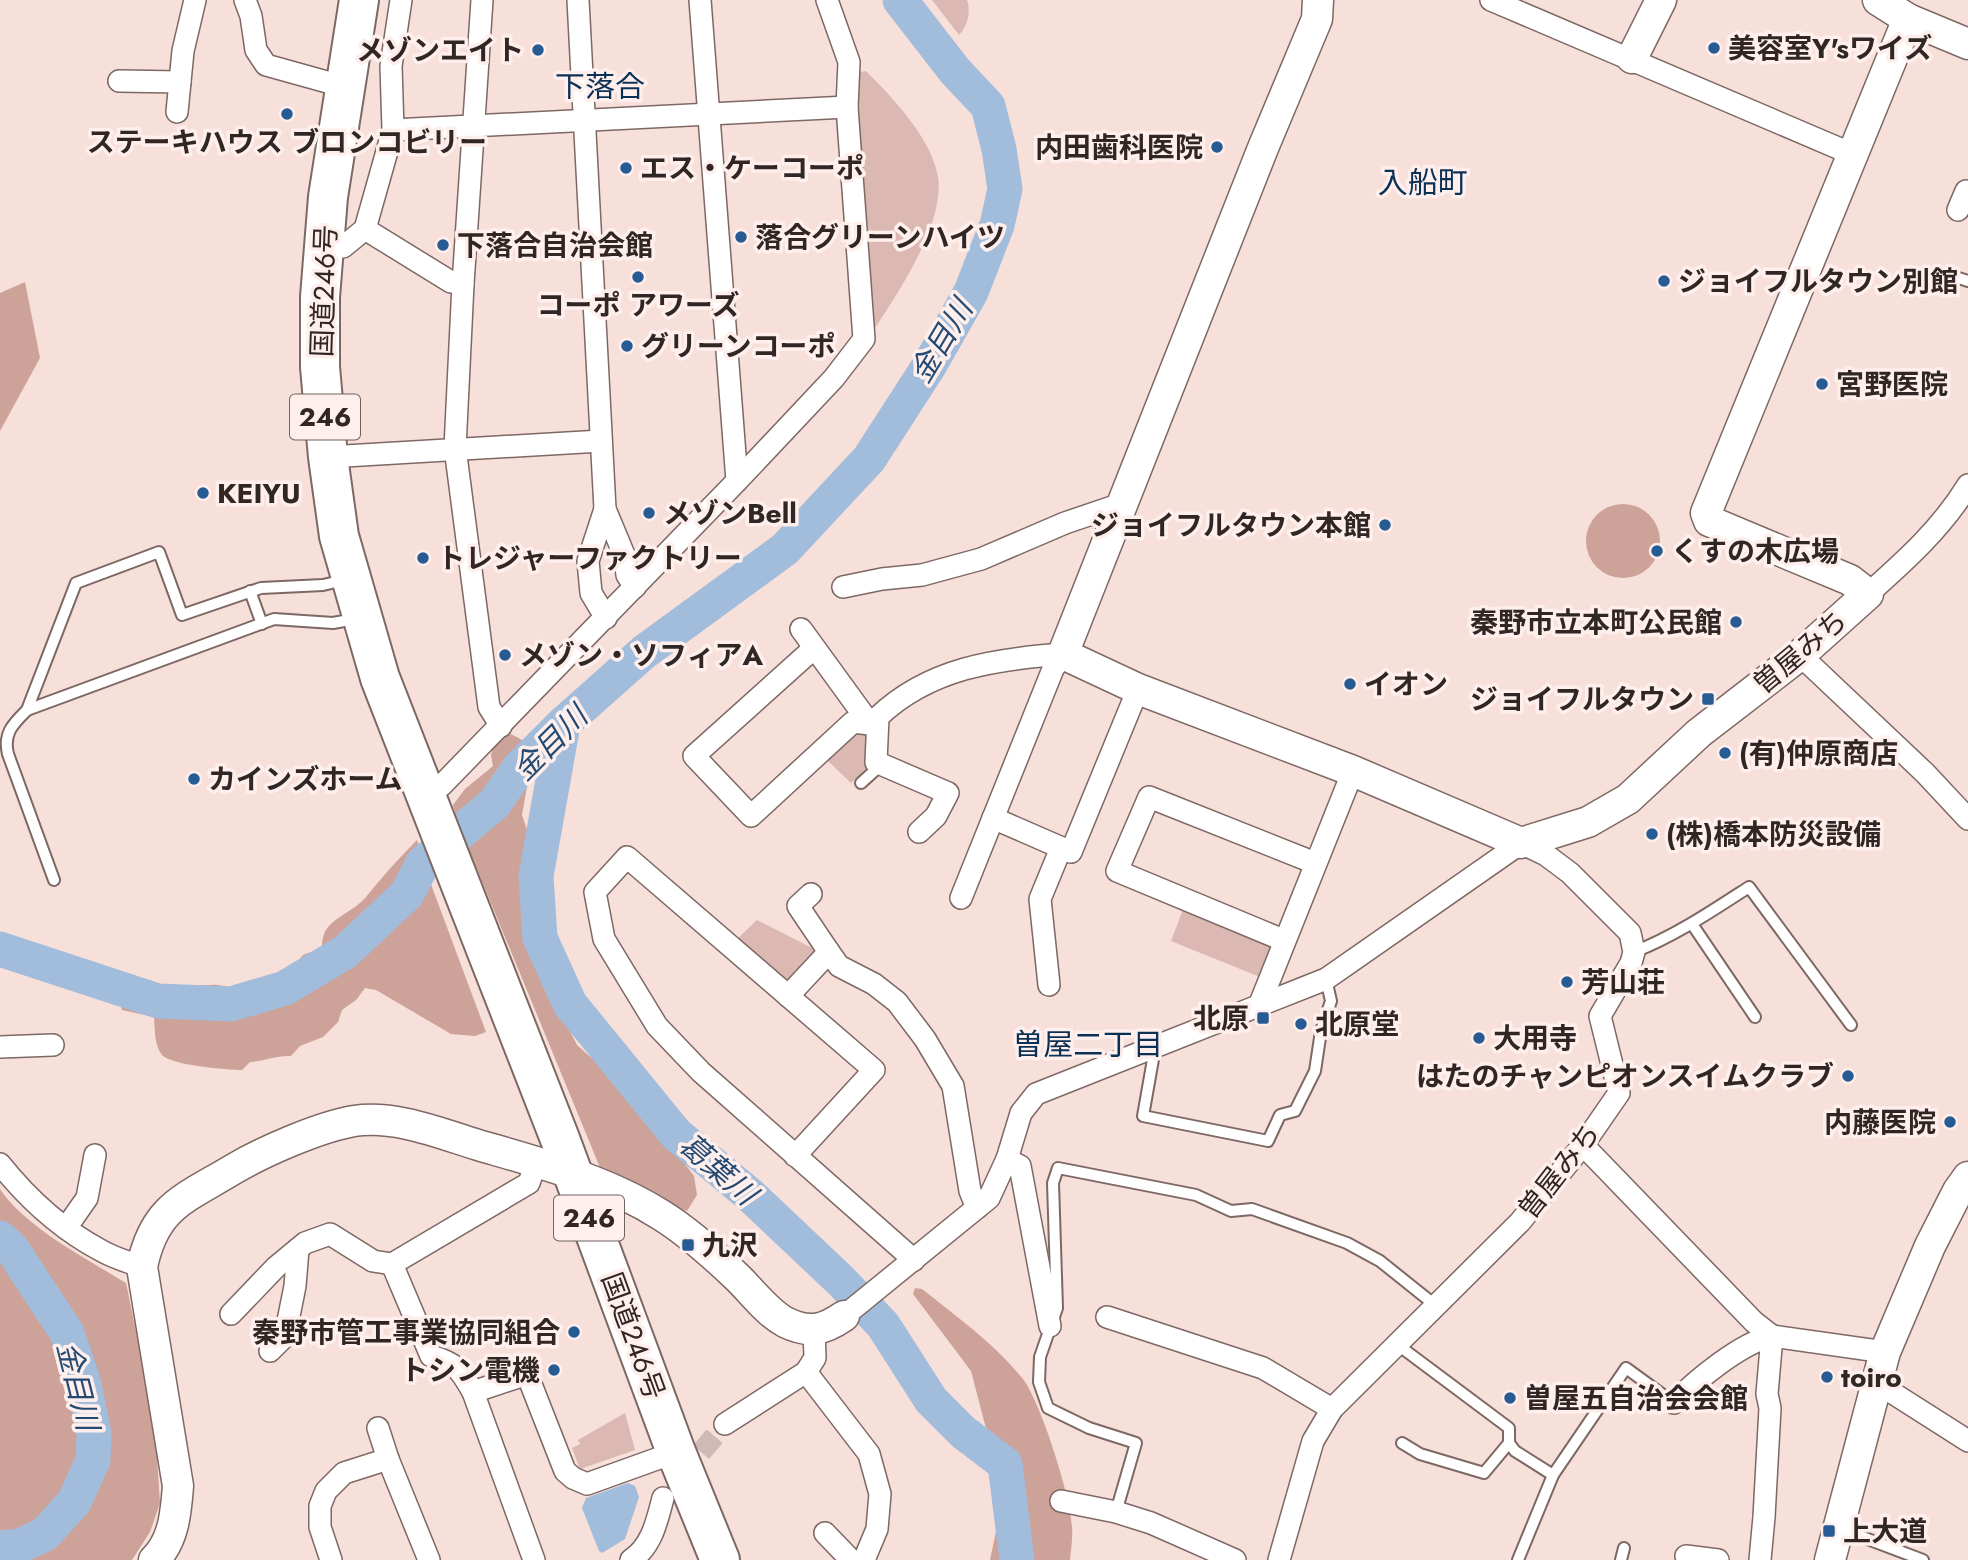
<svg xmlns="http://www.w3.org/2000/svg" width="1968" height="1560" font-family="Jost,'Noto Sans JP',sans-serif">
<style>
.green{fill:#dbb8b2}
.forest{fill:#cda299}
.water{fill:#a2bcdb}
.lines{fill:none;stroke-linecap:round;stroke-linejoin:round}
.river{stroke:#a2bcdb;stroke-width:35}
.street-tunnel{stroke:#cfbab6;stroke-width:21;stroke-dasharray:21 10;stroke-linecap:butt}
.lane-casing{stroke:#7d6864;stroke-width:14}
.street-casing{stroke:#7d6864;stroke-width:24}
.secondary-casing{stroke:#7d6864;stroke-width:33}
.highway-casing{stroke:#7d6864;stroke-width:42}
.lane{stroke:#fff;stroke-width:10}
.street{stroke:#fff;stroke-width:21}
.secondary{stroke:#fff;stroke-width:30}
.highway{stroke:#fff;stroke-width:38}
.poi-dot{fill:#265b93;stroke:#feefec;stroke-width:2.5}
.labels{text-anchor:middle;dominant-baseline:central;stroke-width:7;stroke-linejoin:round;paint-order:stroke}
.shield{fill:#feefec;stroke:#6e6361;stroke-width:2}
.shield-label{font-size:26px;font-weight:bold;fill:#302725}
.poi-label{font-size:28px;font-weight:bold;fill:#302725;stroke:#feefec;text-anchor:start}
.street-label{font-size:28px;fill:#302725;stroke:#feefec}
.neighbourhood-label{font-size:30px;fill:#0a3056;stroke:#feefec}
.water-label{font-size:30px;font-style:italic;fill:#244a74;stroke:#feefec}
</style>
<rect width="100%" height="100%" fill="#f7dfda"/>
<!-- green -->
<g class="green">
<path d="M932 0H967C971 11 968 26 959 35Z"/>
<path d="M866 71C893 98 932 139 938 177 945 225 896 296 871 334L854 73Z"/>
<path d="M855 730H864L872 740 864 762 869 766 851 783 825 758Z"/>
<path d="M1184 907 1268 940 1272 949 1260 977 1171 941Z"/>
<path d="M757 920 818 951 792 982 782 983 735 941Z"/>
<path d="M625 1413 635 1450 580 1469 572 1448 580 1444 578 1440Z"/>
</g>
<!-- forest -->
<g class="forest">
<path d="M25 282 40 358 0 431V293Z"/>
<circle cx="1623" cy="541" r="37"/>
<path d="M509 733 526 742 532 758 522 815 527 830 522 901 533 949 552 995 577 1045 628 1091 657 1126 694 1176 697 1195 687 1211 666 1205 601 1170 458 823 453 805 465 789 493 766 491 755 496 737Z"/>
<path d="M417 840 429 879 486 1032 475 1036 451 1034 376 990 365 988 356 1000 342 1010 338 1022 323 1037 300 1046 291 1056C276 1055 265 1061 250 1062L242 1070C228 1070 170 1065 162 1055 154 1044 155 1030 154 1017L122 1010 115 990 195 987C212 983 223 984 238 991L292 968 303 955 322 948C322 940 323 934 328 927 337 916 355 910 366 897 382 877 399 858 417 840Z"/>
<path d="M0 1189C25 1227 87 1259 126 1283L147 1384 157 1458 160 1503 150 1532 132 1560H0Z"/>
<path d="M915 1288 922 1289C957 1317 995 1344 1023 1379 1041 1403 1071 1497 1072 1528 1073 1538 1071 1549 1070 1560H990L999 1517 988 1436 971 1371 913 1294Z"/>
</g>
<!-- water -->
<path class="water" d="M628 1483 635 1486 639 1497 625 1539 602 1553 599 1551 582 1508 586 1498Z"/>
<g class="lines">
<!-- river -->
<g class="river">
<path d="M563 724 536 876 540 938 570 1004 676 1134 750 1195 840 1280 883 1325 931 1400 963 1432 1005 1464 1017 1560"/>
<path d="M0 949 158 1001 231 1004 285 988 345 952 407 894 423 863 494 804 519 768 563 724 644 652 785 549 869 459 929 366 971 292 997 225 1005 189 999 149 988 106 955 71 900 0"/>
<path d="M0 1238 12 1249 67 1333 84 1384 94 1434 93 1460 74 1502 45 1534 20 1546 0 1548"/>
</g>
<!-- street-tunnel -->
<path class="street-tunnel" d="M681 1476 725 1424"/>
<!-- lane casing -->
<g class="lane-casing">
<g id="lane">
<path d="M1952 276 1968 281"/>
<path d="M250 591 262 624"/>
<path d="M27 710 274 619 333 623 355 619"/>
<path d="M861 783 882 764"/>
<path d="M54 880 8 754C3 733 13 724 27 710L76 583 159 552 182 615 261 588 323 585 344 580"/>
<path d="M1692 924 1755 1017"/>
<path d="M1634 952C1675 936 1712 911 1749 887L1851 1025"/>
<path d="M1155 1048 1143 1116 1268 1141 1280 1115 1295 1111 1315 1071 1321 1031 1331 1001 1326 979"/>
<path d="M1398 1345 1509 1428V1443L1484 1473 1420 1454 1402 1443"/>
<path d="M1509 1443 1515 1451 1553 1475"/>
<path d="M1116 1512 1136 1443 1089 1428 1048 1408 1039 1382 1040 1357 1057 1308 1053 1183 1058 1168 1196 1195 1231 1211 1252 1209 1347 1243 1380 1261 1435 1305"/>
<path d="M1841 1529 1923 1560"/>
<path d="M1518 1560 1553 1475 1626 1368 1674 1403"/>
<path d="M1621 1560 1624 1548"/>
</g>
</g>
<!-- street casing -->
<g class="street-casing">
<g id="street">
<path d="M245 0 251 16 256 50 266 65 345 87"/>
<path d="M482 0 463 284 455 448 489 707 501 726"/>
<path d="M578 0 605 509 625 557 627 575 635 587"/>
<path d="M700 0 737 481"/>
<path d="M1491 0 1852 154"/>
<path d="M119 81 180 82"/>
<path d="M177 112 183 51 195 0"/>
<path d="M393 130 847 107"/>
<path d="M1958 210 1966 191"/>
<path d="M365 229 451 282 463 284"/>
<path d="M343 247 365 229 393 130 391 66 401 0"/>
<path d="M328 457 601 441"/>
<path d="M605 509 588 561 591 593 606 618"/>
<path d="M843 587 882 579 922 575 981 559 1065 523 1121 504"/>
<path d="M1868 594C1905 561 1942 528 1968 485"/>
<path d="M801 629 870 724"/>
<path d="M813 649 694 756 751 816 853 722 870 724 878 717"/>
<path d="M1800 655 1925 773 1968 819"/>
<path d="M441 786 737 481 834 378 864 339 847 107 849 62 827 0"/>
<path d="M993 818 1071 852 1138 689"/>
<path d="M919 832 936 816 948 793 876 762 878 717C929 668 996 659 1063 654"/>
<path d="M811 894 798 906 829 952"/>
<path d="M961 898 1053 669 1063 654"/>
<path d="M1283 940 1117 871 1149 797 1315 863"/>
<path d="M1049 985 1040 899 1061 848"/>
<path d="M788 996 829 952 839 966 874 984 897 1002 925 1039 953 1086 970 1191 977 1208"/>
<path d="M1259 1006 1353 771"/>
<path d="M0 1047 53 1045"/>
<path d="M1583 1145 1754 1322 1772 1336"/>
<path d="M795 1156 874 1070 627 857 595 892 604 939 657 1026 701 1072 914 1260"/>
<path d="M1007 1159 1020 1166 1050 1326"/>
<path d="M0 1164C28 1199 62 1230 102 1251 114 1258 129 1262 142 1267"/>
<path d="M66 1228 87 1198 95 1155"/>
<path d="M392 1264 431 1356C456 1363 460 1369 473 1392L534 1560"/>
<path d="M231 1314 276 1267 305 1243 330 1234 373 1261 392 1264 529 1183 536 1162"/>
<path d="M844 1316 989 1198 1007 1159 1021 1113 1036 1094 1326 979 1521 843 1546 855 1570 873 1630 933 1634 952 1631 963 1600 1016 1619 1093 1583 1145 1520 1222 1332 1409 1313 1441 1279 1560"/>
<path d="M1107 1317 1263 1368 1332 1409"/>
<path d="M270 1351 285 1336 295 1286 298 1249"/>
<path d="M806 1372 869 1454 880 1494 877 1529 864 1560"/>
<path d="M1877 1383 1968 1441"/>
<path d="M473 1392 527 1374 565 1471 573 1478 587 1484 676 1452"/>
<path d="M1674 1403C1696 1380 1741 1343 1772 1336L1885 1352"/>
<path d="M725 1424 806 1372 815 1358 814 1329"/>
<path d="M378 1428 388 1459 429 1560"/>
<path d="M1061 1501 1116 1512 1151 1523 1235 1560"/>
<path d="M825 1533 851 1560"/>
<path d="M1686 1556 1718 1560"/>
<path d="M331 1560 320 1527V1506L326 1491 344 1473 388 1459"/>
<path d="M631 1560C652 1546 657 1521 663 1498"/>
<path d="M1760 1560 1764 1517 1770 1408 1767 1394 1772 1336"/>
</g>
</g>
<!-- secondary casing -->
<g class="secondary-casing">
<g id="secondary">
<path d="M1318 0 1317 19 1263 148 1063 654 1138 689 1353 771 1521 843 1588 822 1628 799 1699 733 1800 655 1868 594 1850 580 1709 521 1706 513 1908 19"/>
<path d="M1878 0 1908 19 1968 44"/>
<path d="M1632 58 1661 0"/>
<path d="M154 1560C174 1541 176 1512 178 1486L142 1267C154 1207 184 1199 232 1170 262 1152 319 1127 354 1121 396 1115 439 1133 478 1145 540 1163 606 1180 661 1215 689 1232 716 1257 739 1279 753 1293 768 1313 785 1322 809 1334 824 1330 844 1316"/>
<path d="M1830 1560 1885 1352 1930 1246 1958 1191 1968 1177"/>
</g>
</g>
<!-- highway casing -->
<g class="highway-casing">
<path id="highway" d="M359 0 328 197 320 297V367L328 457 339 536 380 678 560 1139 676 1452 720 1560"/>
</g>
<!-- lane -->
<use href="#lane" class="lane"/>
<!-- street -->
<use href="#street" class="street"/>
<!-- secondary -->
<use href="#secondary" class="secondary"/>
<!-- highway -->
<use href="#highway" class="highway"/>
</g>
<!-- markers -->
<g class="poi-dot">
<circle cx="1714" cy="48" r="7"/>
<circle cx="538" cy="50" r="7"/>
<circle cx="287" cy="114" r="7"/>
<circle cx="1217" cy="147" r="7"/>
<circle cx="626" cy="168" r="7"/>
<circle cx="741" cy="237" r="7"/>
<circle cx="443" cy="245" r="7"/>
<circle cx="638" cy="277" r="7"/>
<circle cx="1664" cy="281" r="7"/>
<circle cx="627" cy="346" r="7"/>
<circle cx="1822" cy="384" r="7"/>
<circle cx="203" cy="493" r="7"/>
<circle cx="649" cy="513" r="7"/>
<circle cx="1385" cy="525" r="7"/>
<circle cx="1657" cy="551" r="7"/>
<circle cx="423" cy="558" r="7"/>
<circle cx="1736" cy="622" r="7"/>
<circle cx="505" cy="655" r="7"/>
<circle cx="1350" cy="684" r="7"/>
<rect x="1701" y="692" width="14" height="14" rx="3.5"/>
<circle cx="1725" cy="753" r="7"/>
<circle cx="194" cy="779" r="7"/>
<circle cx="1652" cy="834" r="7"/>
<circle cx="1567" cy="982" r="7"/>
<rect x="1256" y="1011" width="14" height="14" rx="3.5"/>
<circle cx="1301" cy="1024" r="7"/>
<circle cx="1479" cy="1038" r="7"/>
<circle cx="1848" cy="1076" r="7"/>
<circle cx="1950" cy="1122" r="7"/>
<rect x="681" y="1238" width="14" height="14" rx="3.5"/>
<circle cx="574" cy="1332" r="7"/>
<circle cx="554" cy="1370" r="7"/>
<circle cx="1827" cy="1377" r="7"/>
<circle cx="1510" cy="1398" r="7"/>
<rect x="1822" y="1524" width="14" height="14" rx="3.5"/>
</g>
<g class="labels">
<!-- shield labels -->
<g class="shield">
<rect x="290" y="394.5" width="70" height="45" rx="5"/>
<rect x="554" y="1195.5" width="70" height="45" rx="5"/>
</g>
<g class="shield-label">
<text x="325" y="417">246</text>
<text x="589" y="1218">246</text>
</g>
<!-- poi labels -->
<g class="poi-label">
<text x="1728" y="48">美容室Y'sワイズ</text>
<text x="524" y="50" text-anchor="end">メゾンエイト</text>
<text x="287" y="142" text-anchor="middle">ステーキハウス ブロンコビリー</text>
<text x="1203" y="147" text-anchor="end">内田歯科医院</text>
<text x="640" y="168">エス・ケーコーポ</text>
<text x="755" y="237">落合グリーンハイツ</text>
<text x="457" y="245">下落合自治会館</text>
<text x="1678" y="281">ジョイフルタウン別館</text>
<text x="638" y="305" text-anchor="middle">コーポ アワーズ</text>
<text x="641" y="346">グリーンコーポ</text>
<text x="1836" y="384">宮野医院</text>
<text x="217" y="493">KEIYU</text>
<text x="663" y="513">メゾンBell</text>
<text x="1371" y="525" text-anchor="end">ジョイフルタウン本館</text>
<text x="1671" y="551">くすの木広場</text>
<text x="437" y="558">トレジャーファクトリー</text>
<text x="1722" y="622" text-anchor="end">秦野市立本町公民館</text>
<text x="519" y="655">メゾン・ソフィアA</text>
<text x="1364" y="684">イオン</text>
<text x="1694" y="699" text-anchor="end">ジョイフルタウン</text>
<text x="1739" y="753">(有)仲原商店</text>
<text x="208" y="779">カインズホーム</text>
<text x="1666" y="834">(株)橋本防災設備</text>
<text x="1581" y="982">芳山荘</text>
<text x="1249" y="1018" text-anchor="end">北原</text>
<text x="1315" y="1024">北原堂</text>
<text x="1493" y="1038">大用寺</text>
<text x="1834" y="1076" text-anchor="end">はたのチャンピオンスイムクラブ</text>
<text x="1936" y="1122" text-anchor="end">内藤医院</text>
<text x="702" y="1245">九沢</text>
<text x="560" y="1332" text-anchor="end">秦野市管工事業協同組合</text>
<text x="540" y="1370" text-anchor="end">トシン電機</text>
<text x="1841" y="1377">toiro</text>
<text x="1524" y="1398">曽屋五自治会会館</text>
<text x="1843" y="1531">上大道</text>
</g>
<!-- street labels -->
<g class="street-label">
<text transform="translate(324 291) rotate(-88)">国道246号</text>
<text transform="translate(1800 652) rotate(-40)">曽屋みち</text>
<text transform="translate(1559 1171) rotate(-52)">曽屋みち</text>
<text transform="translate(633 1336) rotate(70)">国道246号</text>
</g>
<!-- neighbourhood labels -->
<g class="neighbourhood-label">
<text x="600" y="86">下落合</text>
<text x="1423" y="182">入船町</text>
<text x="1088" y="1044">曽屋二丁目</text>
</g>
<!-- water labels -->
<g class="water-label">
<text transform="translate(941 341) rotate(-59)">金目川</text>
<text transform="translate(550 743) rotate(-45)">金目川</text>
<text transform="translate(718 1169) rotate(41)">葛葉川</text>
<text transform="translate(78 1386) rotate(76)">金目川</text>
</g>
</g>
</svg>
